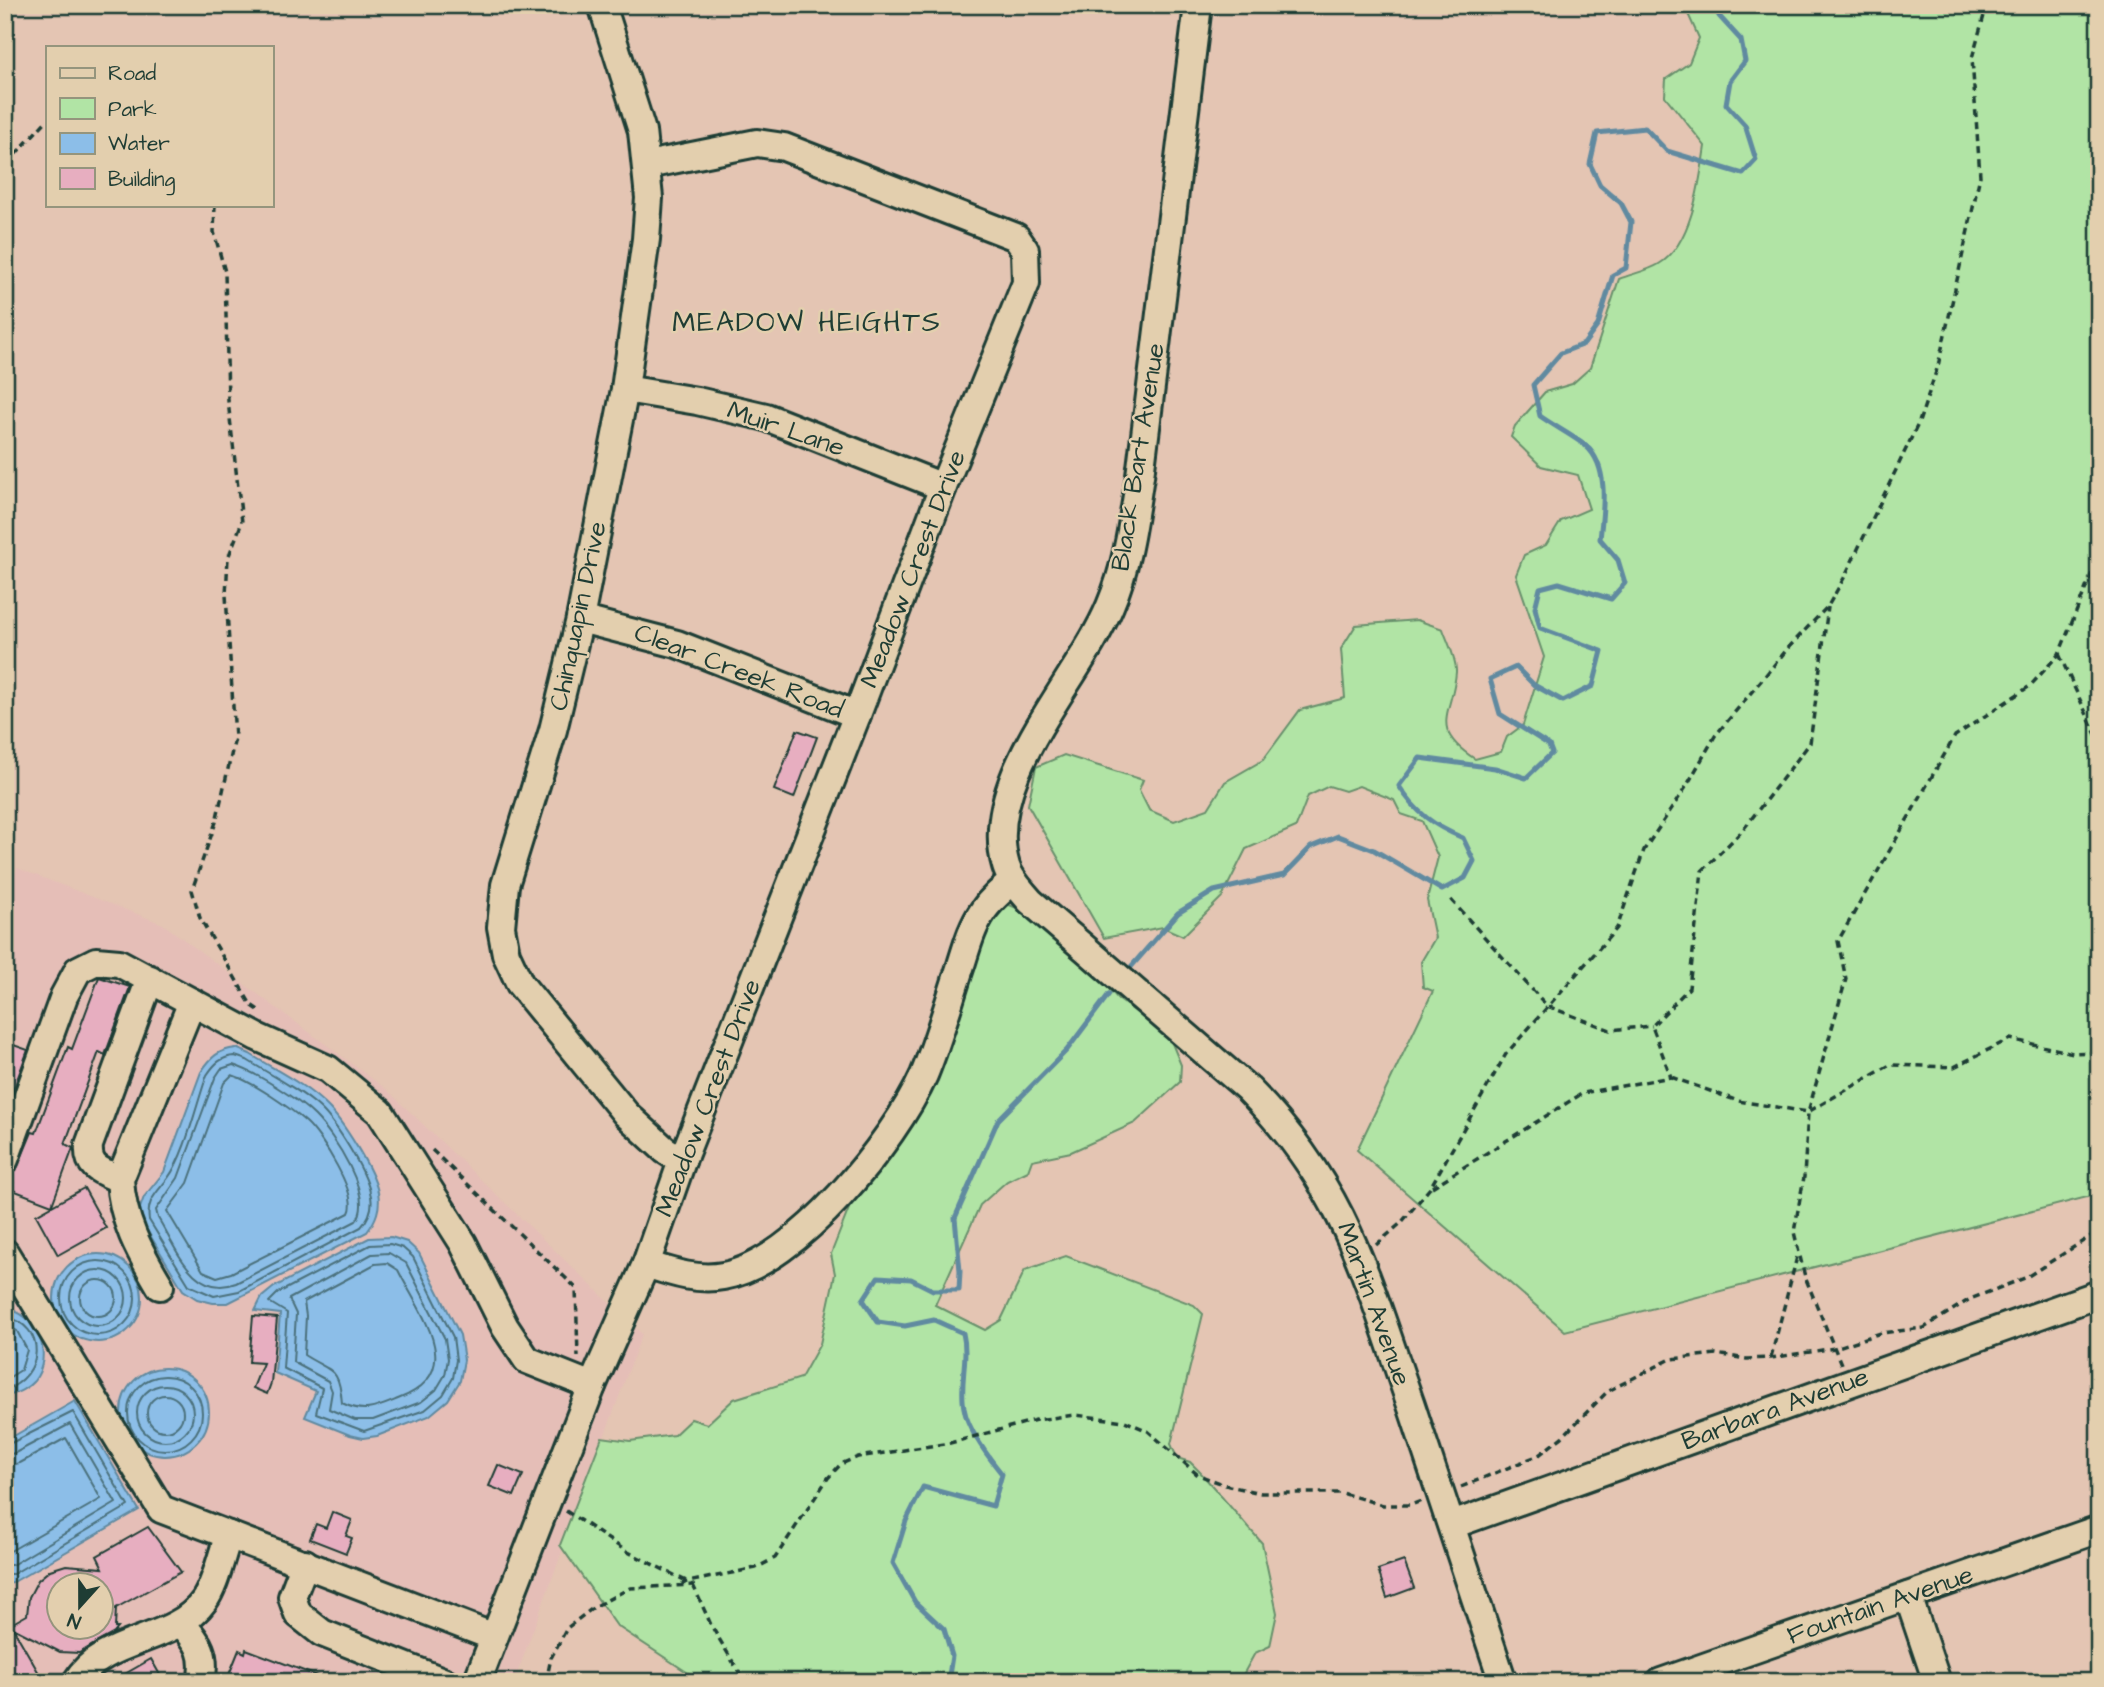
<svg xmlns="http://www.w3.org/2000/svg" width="2104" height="1687" font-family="'Architects Daughter',sans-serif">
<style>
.built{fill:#e5beb7;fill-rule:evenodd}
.green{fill:#b1e4a5;stroke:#68906c;stroke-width:2}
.water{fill:#8cbee8;stroke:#608aa0;stroke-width:2}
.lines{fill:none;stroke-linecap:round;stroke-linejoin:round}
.shore{stroke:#4b717c;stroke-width:2}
.stream{stroke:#608aa0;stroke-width:5}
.building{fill:#e7aec0;stroke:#1f3d34;stroke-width:2;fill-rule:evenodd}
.minor-casing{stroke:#1f3d34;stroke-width:32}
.path{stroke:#1f3d34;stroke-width:3.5;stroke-dasharray:7 5;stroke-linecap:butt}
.minor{stroke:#e3cfae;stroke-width:26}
.labels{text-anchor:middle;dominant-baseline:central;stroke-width:5;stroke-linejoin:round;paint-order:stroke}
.street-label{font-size:26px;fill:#1f3d34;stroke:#e3cfae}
.neighbourhood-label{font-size:28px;letter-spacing:2px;fill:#1f3d34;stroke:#e3cfae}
</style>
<rect width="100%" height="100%" fill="#e4c5b3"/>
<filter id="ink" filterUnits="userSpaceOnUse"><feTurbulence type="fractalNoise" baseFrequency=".0143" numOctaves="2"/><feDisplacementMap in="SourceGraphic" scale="14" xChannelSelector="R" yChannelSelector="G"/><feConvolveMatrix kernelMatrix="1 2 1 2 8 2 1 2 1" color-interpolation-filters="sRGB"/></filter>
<g filter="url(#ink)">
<!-- built -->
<path class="built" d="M17 868 163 924 386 1089 642 1334 514 1682H5V900ZM60 1586H102V1628H60Z"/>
<!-- green -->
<g class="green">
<path d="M1684 5H2099V1194L1565 1331 1357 1150 1433 991 1423 987 1421 962 1435 938 1427 900 1438 857 1422 821 1401 814 1394 800 1359 786 1345 791 1329 786 1308 796 1296 827 1246 849 1222 897 1183 936 1163 927 1104 938 1028 805 1036 767 1064 755 1143 780 1139 790 1149 810 1174 821 1208 809 1225 782 1263 760 1300 710 1345 698 1341 649 1356 625 1417 620 1443 629C1447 641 1457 659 1456 672 1453 713 1427 728 1475 759L1501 752 1507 737 1523 725 1544 657 1516 575 1524 555 1546 545 1561 521 1589 509 1578 475 1541 466 1511 437 1515 426 1545 392 1572 384 1590 368 1619 279C1631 274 1648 271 1659 264 1692 245 1700 181 1705 146L1665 96 1666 79 1689 63 1699 38Z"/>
<path d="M1002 902 1017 908 1091 968 1118 999 1169 1036 1181 1065 1180 1082 1135 1123 1071 1152 1032 1160 1028 1171 1007 1181 980 1205 935 1305 985 1330 1001 1320 1025 1270 1066 1256 1194 1305 1203 1314 1171 1444 1177 1458 1190 1462 1200 1472 1262 1543 1277 1613 1270 1646 1255 1653 1239 1682H702L617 1626 560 1545 602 1437 630 1441 674 1435 691 1419 707 1424 734 1399 801 1378 820 1344 835 1274 831 1254 863 1173 907 1118 951 959Z"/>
</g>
<!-- water -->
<g class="water">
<path d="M236 1048 250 1054C275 1070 305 1084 326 1105 343 1121 373 1169 378 1192 381 1208 376 1220 367 1232L228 1303H213L197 1299 183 1290 142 1222 140 1208 144 1197 164 1172 201 1072C211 1057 218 1050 236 1048Z"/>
<path d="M391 1237 407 1242 419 1253 460 1335 464 1360 460 1381 448 1400 429 1416 377 1436 363 1438 350 1435 305 1417 316 1391 275 1373 280 1314 255 1311 262 1297 274 1287 369 1238Z"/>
<circle cx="98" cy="1298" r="44"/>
<path d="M5 1309C38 1312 54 1356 34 1381 26 1390 16 1393 6 1397Z"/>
<circle cx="165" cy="1412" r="44"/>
<path d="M75 1401 139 1510 10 1584 5 1576V1441Z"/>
</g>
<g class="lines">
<!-- shore -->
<g class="shore">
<path d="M235 1056 247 1060C271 1075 299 1089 320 1108 337 1124 365 1170 370 1192 374 1205 370 1217 361 1227L239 1291 214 1296 189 1285 149 1220C146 1200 157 1193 168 1178 185 1156 197 1102 207 1075 215 1063 221 1057 235 1056Z"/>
<path d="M233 1065C256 1072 298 1099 315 1116 334 1135 375 1197 356 1221L236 1283C193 1299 176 1247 158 1218L156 1210 178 1178 215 1078 221 1069Z"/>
<path d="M232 1075C253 1082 289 1107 306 1122 321 1135 359 1195 349 1213L231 1273 217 1277 203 1271 167 1211 188 1183 224 1083Z"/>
<path d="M390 1244 403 1248 413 1257 453 1337 456 1360 453 1378 443 1395 425 1410 364 1431 316 1413 322 1388 283 1368 287 1313 269 1302 278 1293 370 1245Z"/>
<path d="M389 1253 406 1263 445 1339 448 1359 445 1375 436 1390 421 1402 373 1420H355L329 1409 332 1391 328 1381 293 1362 296 1314 289 1299 372 1254Z"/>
<circle cx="98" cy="1298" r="37"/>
<path d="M387 1263 398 1270C421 1316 469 1372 398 1399 376 1408 364 1414 342 1403 339 1366 332 1373 304 1355L306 1316 304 1302 375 1264Z"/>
<circle cx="98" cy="1298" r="28"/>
<circle cx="98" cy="1298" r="18"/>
<path d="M5 1316C48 1327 44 1376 5 1390"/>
<path d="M5 1325 17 1331 27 1350 21 1370 5 1380"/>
<circle cx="165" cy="1413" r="37"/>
<circle cx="165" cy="1413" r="28"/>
<circle cx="165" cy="1413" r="18"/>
<path d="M5 1446 73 1412 128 1506 13 1574H5"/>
<path d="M5 1455 15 1453 70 1424 116 1503 12 1565H5"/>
<path d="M5 1466 20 1463 66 1438 101 1499 5 1554"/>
</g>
<!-- stream -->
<g class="stream">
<path d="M1130 968 1178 913 1214 891 1284 875 1311 847 1338 836 1374 850 1442 890 1465 878 1474 861 1463 838C1434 826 1416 813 1399 786L1420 758 1495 768 1526 778 1552 753 1549 745 1500 714 1490 679 1516 667 1534 685 1563 701 1593 686 1602 651 1540 628 1535 608 1540 588 1559 583 1611 599 1625 583 1618 560 1600 539C1603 511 1610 467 1586 446 1572 435 1554 426 1540 416L1533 385 1561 353 1584 344 1598 325 1613 275 1626 268 1631 222 1621 203 1600 185 1590 164 1597 133 1645 128 1667 151 1743 174 1756 160 1745 125 1726 104 1730 81 1745 61 1741 40 1719 16 1716 5"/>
<path d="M948 1682 952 1656 944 1629 915 1602 893 1563 906 1521 923 1487 993 1506 1002 1474C989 1458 967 1428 964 1408 959 1383 969 1358 963 1333L934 1320 905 1326 878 1322 863 1300 878 1277 911 1279 933 1290H959L960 1271 955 1218 998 1120 1067 1050 1109 994"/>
</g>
</g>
<!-- building -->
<g class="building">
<path d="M797 730 817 737 794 798 774 790Z"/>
<path d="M99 977 130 987 105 1055 99 1052 65 1144 73 1148 52 1205 10 1189 13 1183 5 1182V1174L16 1171 32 1132 36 1133 68 1047 72 1049Z"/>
<path d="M5 1042 28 1050 5 1112Z"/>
<path d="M84 1188 106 1228 58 1255 36 1215Z"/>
<path d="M253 1316 277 1318 271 1383 267 1394 253 1388 263 1363 249 1362Z"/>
<path d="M498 1465 523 1475 514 1496 489 1486Z"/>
<path d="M332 1512 352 1520 346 1536 352 1538 346 1553 310 1539 316 1524 326 1528Z"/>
<path d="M148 1527 181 1572 116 1608 115 1628H118L114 1633 79 1653 60 1652 13 1628 44 1682H5V1614L11 1624 27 1615 29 1597 38 1580 50 1570 66 1565 103 1568 97 1556ZM60 1586H102V1628H60Z"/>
<path d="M1404 1561 1414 1588 1387 1598 1378 1570Z"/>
<path d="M246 1649 330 1681V1682H226L239 1650 245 1653Z"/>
<path d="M151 1659 164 1682H111Z"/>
</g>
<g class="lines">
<!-- minor casing -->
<g class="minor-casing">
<g id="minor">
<path d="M602 5 642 131 649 198 646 239 625 389 580 619 553 730 505 885 501 927 506 954 520 984 626 1114 665 1150 682 1161"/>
<path d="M1198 5 1140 476C1133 520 1128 564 1110 606 1079 681 980 779 1006 866 1010 880 1021 890 1030 901L1248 1089C1346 1188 1367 1279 1411 1405 1442 1497 1473 1589 1503 1682"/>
<path d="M625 389 697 401 766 417 943 487"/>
<path d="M580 619 677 644 857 715"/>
<path d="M5 1159 64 996 78 970 96 961 119 963 257 1037 328 1069 380 1112 463 1243 505 1327 527 1360 592 1386"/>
<path d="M120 1179C101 1171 87 1168 89 1145L150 979"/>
<path d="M5 1253 161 1509 494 1637"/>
<path d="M646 1264C671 1272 696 1281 723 1276 796 1264 895 1140 924 1075 939 1039 949 1001 961 965 967 946 972 927 983 911 991 899 1002 890 1013 881"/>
<path d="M160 1286C139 1251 122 1220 120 1179L192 1002"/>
<path d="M1452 1525 2099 1294"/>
<path d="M305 1563 292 1597 298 1614 322 1633 445 1682"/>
<path d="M1908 1596 1937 1682"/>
<path d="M181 1623C199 1642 207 1655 201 1682"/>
<path d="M76 1682C104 1636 173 1644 204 1601 216 1584 221 1555 229 1535"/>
<path d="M477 1682 592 1386 646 1264 682 1161 857 715 943 487 1026 283 1025 250 1016 237 784 147 757 143 647 165"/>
<path d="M1661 1682 2099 1529"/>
</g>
</g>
<!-- path -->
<g class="path">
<path d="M5 158H12L47 120"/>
<path d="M215 205 214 232 225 272 228 401 242 522 228 558 226 595 235 738 216 822 192 890 200 918 251 1005 260 1011"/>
<path d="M2059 654 2099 741"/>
<path d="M1451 900 1547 1006 1610 1030 1652 1026"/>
<path d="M1671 1077 1738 1101 1808 1112 1890 1065 1954 1067 2010 1039 2073 1053 2099 1052"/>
<path d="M432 1150 576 1288 578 1357"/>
<path d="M1432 1187 1583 1093 1671 1077 1652 1026 1689 988 1702 871 1742 831 1810 743 1828 607"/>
<path d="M1376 1245 1401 1223 1430 1188 1506 1054 1617 928 1644 850 1686 787 1715 736 1789 647 1828 606 1844 578 1919 422 1938 366 1980 176 1972 58 1987 5"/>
<path d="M1771 1357 1798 1253"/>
<path d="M1841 1364 1805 1277 1794 1232 1804 1177 1808 1112 1846 979 1838 941 1955 736 2030 686 2059 654 2099 556"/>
<path d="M1461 1487 1539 1455 1562 1437 1608 1391 1671 1359 1716 1354 1747 1359 1771 1358 1835 1348 1881 1333 1924 1328 1970 1299 2025 1278 2099 1231"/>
<path d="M566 1511 626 1551 686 1581"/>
<path d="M693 1585 712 1627 745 1682"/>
<path d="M546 1682 551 1658 567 1628 594 1607 630 1588 693 1585 683 1583 756 1568 775 1558 828 1478 841 1464 858 1457 950 1443 1036 1420 1075 1415 1125 1421 1148 1431 1198 1475 1229 1486 1261 1493H1342L1383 1505H1411L1421 1501"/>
</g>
<!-- minor -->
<use href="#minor" class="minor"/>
</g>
</g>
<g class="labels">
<!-- street labels -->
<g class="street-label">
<text transform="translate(786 429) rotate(19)">Muir Lane</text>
<text transform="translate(1138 457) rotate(-81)">Black Bart Avenue</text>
<text transform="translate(913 569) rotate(-69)">Meadow Crest Drive</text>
<text transform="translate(578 616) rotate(-78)">Chinquapin Drive</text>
<text transform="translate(739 671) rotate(21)">Clear Creek Road</text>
<text transform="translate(708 1098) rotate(-69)">Meadow Crest Drive</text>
<text transform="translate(1374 1304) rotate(70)">Martin Avenue</text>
<text transform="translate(1775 1409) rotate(-20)">Barbara Avenue</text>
<text transform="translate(1880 1605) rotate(-19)">Fountain Avenue</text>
</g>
<!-- neighbourhood labels -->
<g class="neighbourhood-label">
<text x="807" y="322">MEADOW HEIGHTS</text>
</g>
</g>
<!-- margin -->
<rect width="2104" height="1687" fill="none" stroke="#e3cfae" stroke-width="28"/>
<rect x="14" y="14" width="2076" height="1659" fill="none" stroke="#1f3d34" stroke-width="2.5" filter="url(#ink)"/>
<!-- legend -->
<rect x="46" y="46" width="228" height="161" fill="#e3cfae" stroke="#95957d" stroke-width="2"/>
<rect x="60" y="68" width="35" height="10" fill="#e3cfae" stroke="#95957d" stroke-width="2"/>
<text x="108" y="80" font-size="21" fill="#1f3d34">Road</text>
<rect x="60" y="98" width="35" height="21" fill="#b1e4a5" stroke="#95957d" stroke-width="2"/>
<text x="108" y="116" font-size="21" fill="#1f3d34">Park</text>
<rect x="60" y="133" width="35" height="21" fill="#8cbee8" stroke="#95957d" stroke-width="2"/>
<text x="108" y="150" font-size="21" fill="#1f3d34">Water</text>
<rect x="60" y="168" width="35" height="21" fill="#e7aec0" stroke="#95957d" stroke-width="2"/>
<text x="108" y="186" font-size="21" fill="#1f3d34">Building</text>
<!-- north arrow -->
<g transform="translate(80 1606) rotate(201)"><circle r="33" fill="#e3cfae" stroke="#95957d" stroke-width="2"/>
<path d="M0-5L12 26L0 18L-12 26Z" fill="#1f3d34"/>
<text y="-10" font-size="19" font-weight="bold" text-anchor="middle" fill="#1f3d34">N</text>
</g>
</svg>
